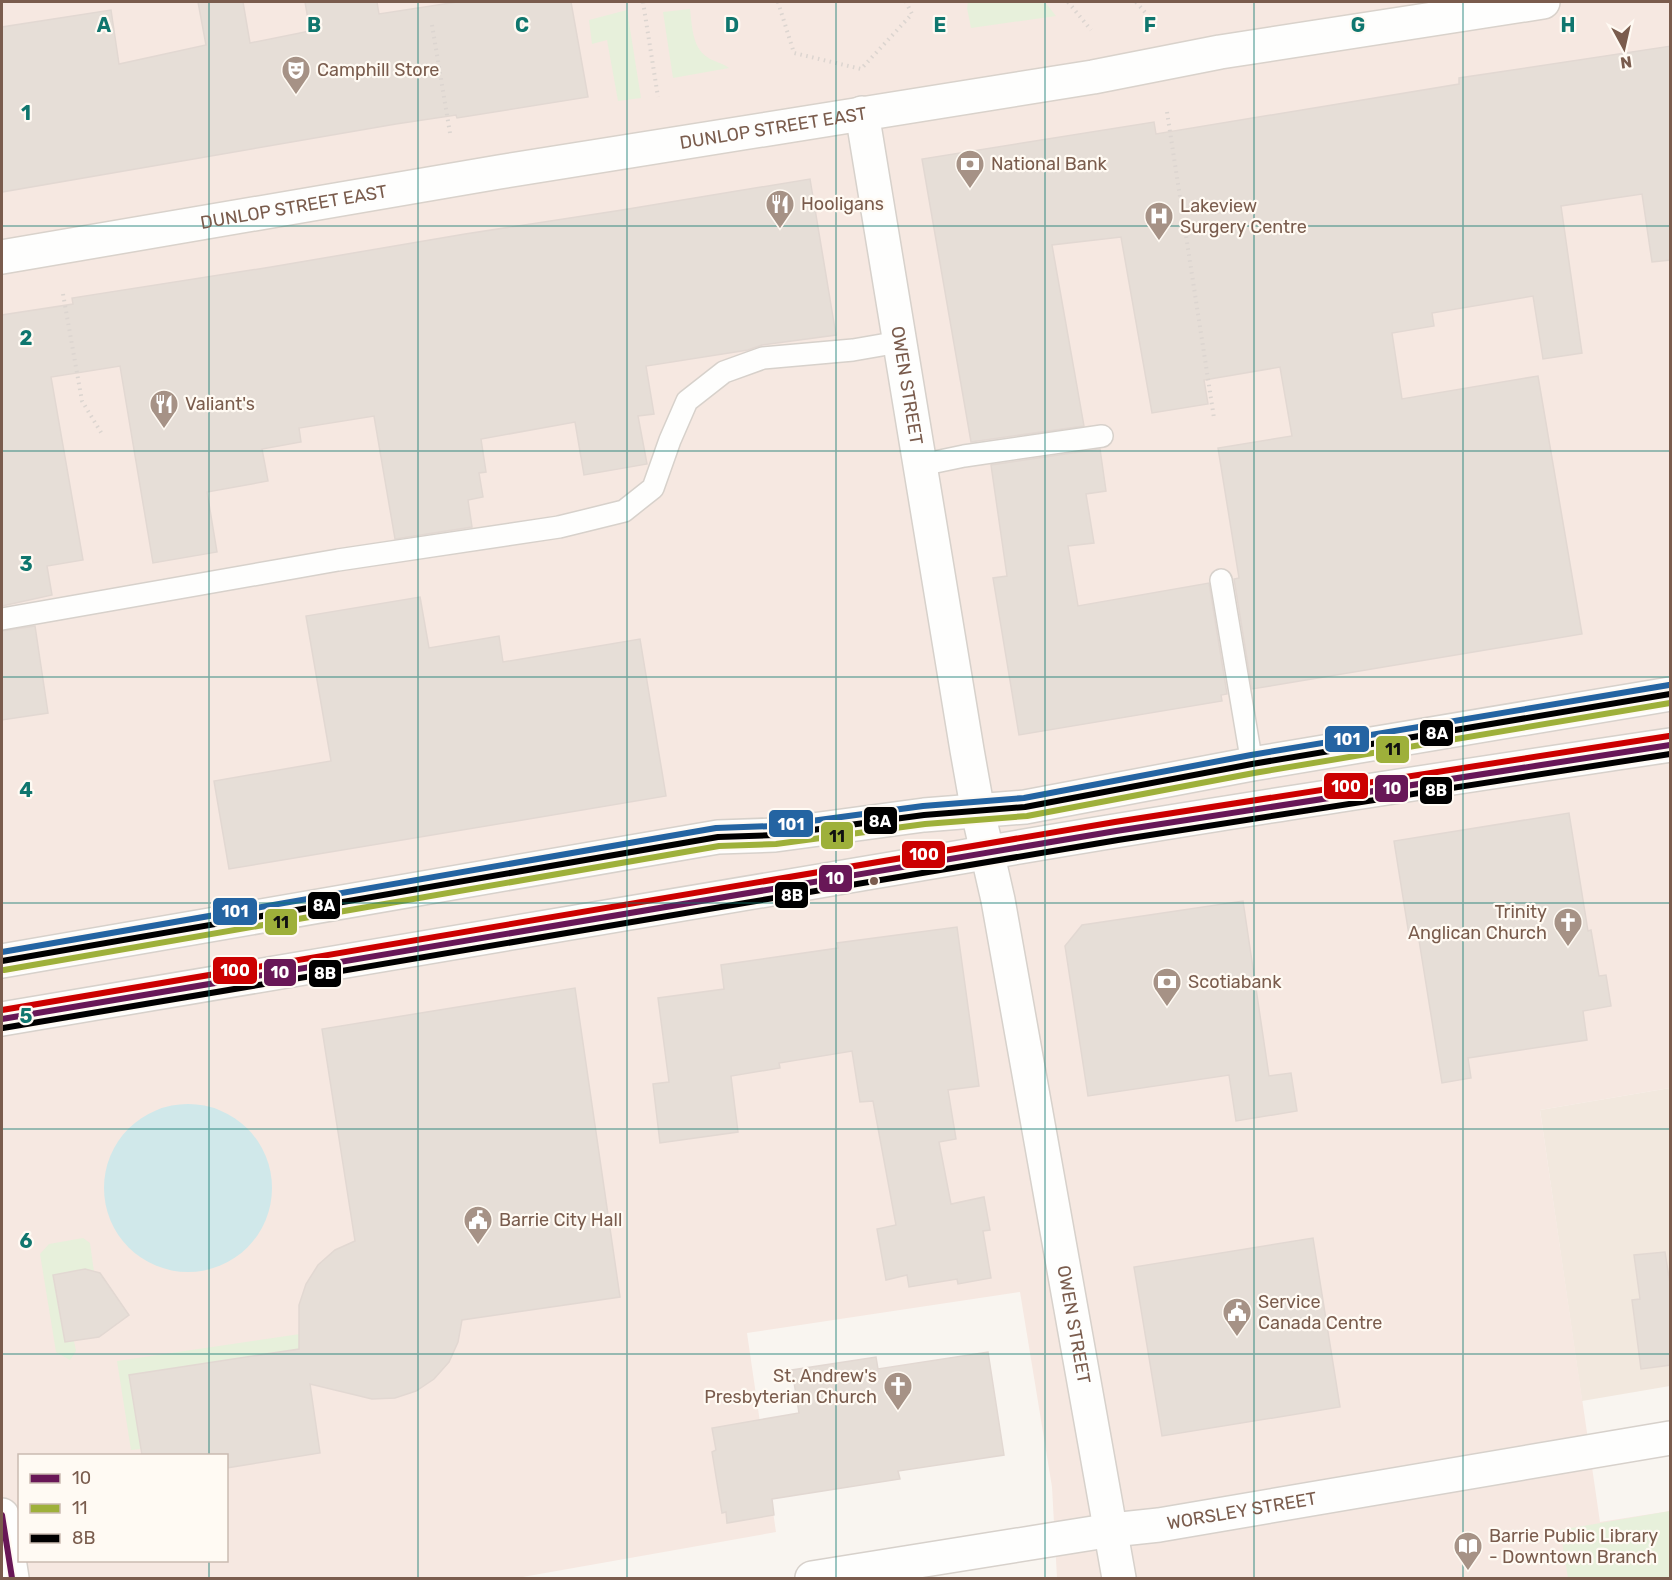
<svg xmlns="http://www.w3.org/2000/svg" width="1672" height="1580" font-family="Rubik,sans-serif">
<style>
.residential{fill:#f2e8de}
.commercial{fill:#f6e8e1;fill-rule:evenodd}
.green{fill:#e7f0db}
.water{fill:#d0e8ea}
.building{fill:#e6ded7;stroke:#e2d8d2;stroke-width:1.5}
.lines{fill:none;stroke-linecap:round;stroke-linejoin:round}
.service-casing{stroke:#d7d1cb;stroke-width:24}
.minor-casing{stroke:#d7d1cb;stroke-width:36}
.tertiary-casing{stroke:#d7d1cb;stroke-width:36}
.secondary-casing{stroke:#d9d2cb;stroke-width:36}
.path{stroke:#dcd5d0;stroke-width:4;stroke-dasharray:1.5 4.5;stroke-linecap:butt}
.service{stroke:#fefefd;stroke-width:21}
.minor{stroke:#fefefd;stroke-width:33}
.tertiary{stroke:#fefefd;stroke-width:33}
.secondary{stroke:#fefefd;stroke-width:33}
.bus-1-casing{stroke:#fffaf3;stroke-width:10}
.bus-2-casing{stroke:#fffaf3;stroke-width:10}
.bus-3-casing{stroke:#fffaf3;stroke-width:10}
.bus-4-casing{stroke:#fffaf3;stroke-width:10}
.bus-5-casing{stroke:#fffaf3;stroke-width:10}
.bus-6-casing{stroke:#fffaf3;stroke-width:10}
.bus-1{stroke:#681757;stroke-width:6}
.bus-2{stroke:#9eb03a;stroke-width:6}
.bus-3{stroke:#000;stroke-width:6}
.bus-4{stroke:#c00;stroke-width:6}
.bus-5{stroke:#000;stroke-width:6}
.bus-6{stroke:#2464a2;stroke-width:6}
.grid{fill:none;stroke:#0f766e;stroke-width:1.5;stroke-opacity:0.55}
.bus-dot{fill:#7a5c4d;stroke:#fffaf3;stroke-width:2}
.labels{text-anchor:middle;dominant-baseline:central;stroke-width:4.5;stroke-linejoin:round;paint-order:stroke}
.poi-label{font-size:18px;fill:#7a5c4d;stroke:#fffaf3;text-anchor:start}
.street-label{font-size:18px;fill:#7a5c4d;stroke:#fffaf3}
.grid-label{font-size:20px;text-anchor:middle;font-weight:bold;fill:#0f766e;stroke:#fffaf3;stroke-width:4.5;stroke-linejoin:round;paint-order:stroke}
.line-badge{stroke:#fffaf3;stroke-width:2}
.badge-label{font-size:16px;text-anchor:middle;font-weight:bold;fill:#fff}
.pale-badge-label{font-size:16px;text-anchor:middle;font-weight:bold;fill:#111}
</style>
<rect width="100%" height="100%" fill="#f9f5f0"/>
<!-- residential -->
<path class="residential" d="M1670 1088V1386L1582 1401 1540 1110Z"/>
<!-- commercial -->
<path class="commercial" d="M2 2H1670V1088L1540 1110 1600 1522 1670 1511V1578H1057L1052 1487 1020 1292 747 1333 776 1532 517 1578H2ZM20 1456H226V1560H20Z"/>
<!-- green -->
<g class="green">
<path d="M968 2H1045L1056 16 971 28 967 8Z"/>
<path d="M690 9C692 25 692 47 707 57 714 62 721 62 729 68L673 78 663 12Z"/>
<path d="M627 10 641 98 618 101 607 40 592 44 589 20Z"/>
<path d="M83 1238 90 1243 94 1272 85 1269 53 1276 65 1342 74 1341 76 1351 70 1360 56 1352 40 1254 49 1244Z"/>
<path d="M300 1334 305 1349 129 1375 141 1449 131 1450 117 1361Z"/>
<path d="M1670 1511V1578H1568L1560 1530Z"/>
</g>
<!-- water -->
<circle class="water" cx="188" cy="1188" r="84"/>
<!-- building -->
<g class="building">
<path d="M198 2H243L250 43 310 31 305 2H377L379 14 457 2H571L588 97 457 118 456 115 396 124 2 192V27L111 10 119 64 206 45Z"/>
<path d="M1671 46V260L1652 262 1642 194 1561 206 1582 353 1543 359 1533 296 1432 313 1434 326 1392 333 1402 399 1538 376 1582 634 1252 689 1234 579 1239 578 1218 448 1292 436 1280 367 1204 380 1208 404 1152 413 1121 237 1052 245 1084 426 971 442 922 159 1154 122 1156 134 1459 84V78Z"/>
<path d="M810 179 836 335 762 345 748 350 646 366 654 414 638 416 647 464 584 475 575 422 481 439 486 472 479 473 483 497 468 500 472 527 395 539 374 416 299 428 301 442 262 449 268 481 207 492 217 552 153 563 120 366 51 377 83 560 47 566 52 595 2 606V315L73 304 72 298 271 267 465 234 622 210Z"/>
<path d="M1100 449 1106 491 1086 494 1094 543 1068 546 1078 606 1209 583 1227 694 1221 695 1222 701 1019 735 993 578 1007 576 991 465Z"/>
<path d="M420 597 429 648 499 636 503 662 640 639 666 796 229 869 214 781 331 761 306 616Z"/>
<path d="M35 626 48 713 2 720V631Z"/>
<path d="M1569 813 1588 931 1591 930 1599 976 1606 975 1611 1006 1583 1011 1587 1040 1468 1058 1471 1078 1442 1083 1418 934 1409 935 1394 841Z"/>
<path d="M1243 901 1269 1076 1291 1073 1297 1111 1236 1121 1229 1075 1088 1096 1065 946 1082 925Z"/>
<path d="M957 927 979 1086 948 1090 956 1139 939 1142 951 1204 984 1197 990 1230 983 1231 991 1278 958 1284 957 1279 909 1287 907 1275 886 1280 877 1229 896 1225 873 1101 860 1102 852 1051 779 1063 780 1068 731 1076 738 1132 660 1143 653 1084 669 1082 658 998 724 989 721 965 838 948 837 943Z"/>
<path d="M575 988 620 1297 462 1320 458 1342 449 1362 434 1379 416 1391 395 1398 372 1399 310 1384 320 1453 226 1468V1455H142L129 1375 299 1349V1305L306 1284 318 1265 335 1250 355 1241 322 1029Z"/>
<path d="M1313 1238 1340 1407 1162 1436 1134 1267Z"/>
<path d="M1665 1252 1671 1290V1365L1641 1369 1632 1300 1640 1299 1634 1255Z"/>
<path d="M85 1269 100 1273 129 1315 99 1337 65 1342 53 1275Z"/>
<path d="M988 1352 1004 1455 898 1471 900 1479 772 1499 774 1515 727 1523 726 1512 722 1513 712 1452 716 1450 712 1428 799 1413 792 1370 876 1357 878 1369Z"/>
</g>
<g class="lines">
<!-- service casing -->
<g class="service-casing">
<g id="service">
<path d="M921 465 964 456 1102 436"/>
<path d="M1221 580 1252 764"/>
<path d="M2 619 338 560 559 527 624 511 653 488 670 440 687 401 724 372 763 358 853 350 899 342"/>
</g>
</g>
<!-- minor casing -->
<g class="minor-casing">
<g id="minor">
<path id="s1" d="M862 113 967 750 978 812 998 900 1119 1578"/>
<path id="s2" d="M812 1578 1112 1530 1159 1525 1670 1438"/>
</g>
</g>
<!-- tertiary casing -->
<g class="tertiary-casing">
<g id="tertiary">
<path d="M2 961 718 837 775 835 924 815 1025 807 1252 764 1670 694"/>
<path d="M2 1019 932 862C1177 819 1424 782 1670 745"/>
<path d="M2 1515 12 1578"/>
</g>
</g>
<!-- secondary casing -->
<g class="secondary-casing">
<g id="secondary">
<path id="s3" d="M2 257 499 172 1093 77 1220 52 1543 2"/>
</g>
</g>
<!-- path -->
<g class="path">
<path d="M643 2 658 97"/>
<path d="M778 2 794 53 861 69 912 14 906 2"/>
<path d="M1068 2 1091 30"/>
<path d="M1136 2 1151 19"/>
<path d="M432 25 450 133"/>
<path d="M1167 112 1214 418"/>
<path d="M63 294 82 401 102 434"/>
</g>
<!-- service -->
<use href="#service" class="service"/>
<!-- minor -->
<use href="#minor" class="minor"/>
<!-- tertiary -->
<use href="#tertiary" class="tertiary"/>
<!-- secondary -->
<use href="#secondary" class="secondary"/>
<!-- bus-1 casing -->
<g class="bus-1-casing">
<g id="bus-1">
<path d="M2 1019 1116 831 1670 745"/>
<path d="M2 1515 12 1578"/>
</g>
</g>
<!-- bus-2 casing -->
<g class="bus-2-casing">
<path id="bus-2" d="M4 970 719 846 776 844 925 824 1027 816 1254 773 1670 703"/>
</g>
<!-- bus-3 casing -->
<g class="bus-3-casing">
<path id="bus-3" d="M3 1028 1118 840 1670 754"/>
</g>
<!-- bus-4 casing -->
<g class="bus-4-casing">
<path id="bus-4" d="M2 1010 1115 822 1669 736"/>
</g>
<!-- bus-5 casing -->
<g class="bus-5-casing">
<path id="bus-5" d="M2 961 718 837 775 835 924 815 1025 807 1252 764 1670 694"/>
</g>
<!-- bus-6 casing -->
<g class="bus-6-casing">
<path id="bus-6" d="M2 952 716 828 774 826 923 806 1024 798 1251 755 1669 685"/>
</g>
<!-- bus-1 -->
<use href="#bus-1" class="bus-1"/>
<!-- bus-2 -->
<use href="#bus-2" class="bus-2"/>
<!-- bus-3 -->
<use href="#bus-3" class="bus-3"/>
<!-- bus-4 -->
<use href="#bus-4" class="bus-4"/>
<!-- bus-5 -->
<use href="#bus-5" class="bus-5"/>
<!-- bus-6 -->
<use href="#bus-6" class="bus-6"/>
</g>
<!-- grid -->
<path class="grid" d="M209 2V1456M418 2V1578M627 2V1578M836 2V1578M1045 2V1578M1254 2V1578M1463 2V1578M2 226H1670M2 451H1670M2 677H1670M2 903H1670M2 1129H1670M2 1354H1670M209 1560V1578"/>
<!-- icons -->
<defs>
<g id="theatre-pin" transform="scale(1.5)"><path d="M0 17L-7.5 6A9.5 9.5 0 1 1 7.5 6Z" fill="#a69286" stroke="#fffaf3"/><path d="M-5-5.5Q0-4 5-5.5V0Q5 5 0 6Q-5 5-5 0ZM-3.3-2.5H-1v1.5H-3.3ZM1-2.5H3.3v1.5H1ZM-2.8 1Q0 5.5 2.8 1Z" fill="#fff"/></g>
<g id="bank-pin" transform="scale(1.5)"><path d="M0 17L-7.5 6A9.5 9.5 0 1 1 7.5 6Z" fill="#a69286" stroke="#fffaf3"/><path d="M-6-4H6V4H-6ZM0-2.3a2.3 2.3 0 1 0 0 4.6a2.3 2.3 0 1 0 0-4.6Z" fill="#fff"/></g>
<g id="restaurant-pin" transform="scale(1.5)"><path d="M0 17L-7.5 6A9.5 9.5 0 1 1 7.5 6Z" fill="#a69286" stroke="#fffaf3"/><path d="M-5-6h1v4h1v-4h1v4h1v-4h1v5L-1.5 .5V6h-2V.5L-5-1ZM5-6V6H3V1.5H1.5Q1.5-4 5-6Z" fill="#fff"/></g>
<g id="hospital-pin" transform="scale(1.5)"><path d="M0 17L-7.5 6A9.5 9.5 0 1 1 7.5 6Z" fill="#a69286" stroke="#fffaf3"/><path d="M-5-5h3v3.5h4V-5h3V5h-3V1.5h-4V5h-3Z" fill="#fff"/></g>
<g id="church-pin" transform="scale(1.5)"><path d="M0 17L-7.5 6A9.5 9.5 0 1 1 7.5 6Z" fill="#a69286" stroke="#fffaf3"/><path d="M-1.2-6h2.4v3.5h3.3v2.4h-3.3V6h-2.4V-.1h-3.3v-2.4h3.3Z" fill="#fff"/></g>
<g id="civic-pin" transform="scale(1.5)"><path d="M0 17L-7.5 6A9.5 9.5 0 1 1 7.5 6Z" fill="#a69286" stroke="#fffaf3"/><path d="M-.6-6.5H3V-4.5H.6V-3L4-1V1h2V6H-6V1h2V-1L-.6-3ZM-1.2 2.5V6h2.4V2.5Z" fill="#fff"/></g>
<g id="library-pin" transform="scale(1.5)"><path d="M0 17L-7.5 6A9.5 9.5 0 1 1 7.5 6Z" fill="#a69286" stroke="#fffaf3"/><path d="M-6-4Q-3-5.5-.7-3.5V5Q-3 3-6 4ZM6-4Q3-5.5 .7-3.5V5Q3 3 6 4Z" fill="#fff"/></g>
</defs>
<g fill-rule="evenodd">
<use href="#theatre-pin" x="296" y="70"/>
<use href="#bank-pin" x="970" y="164"/>
<use href="#restaurant-pin" x="780" y="204"/>
<use href="#hospital-pin" x="1159" y="216"/>
<use href="#restaurant-pin" x="164" y="404"/>
<use href="#church-pin" x="1568" y="922"/>
<use href="#bank-pin" x="1167" y="982"/>
<use href="#civic-pin" x="478" y="1220"/>
<use href="#civic-pin" x="1237" y="1312"/>
<use href="#church-pin" x="898" y="1386"/>
<use href="#library-pin" x="1468" y="1546"/>
</g>
<!-- markers -->
<circle class="bus-dot" cx="874" cy="881" r="5"/>
<g class="labels">
<!-- poi labels -->
<g class="poi-label">
<text x="317" y="70">Camphill Store</text>
<text x="991" y="164">National Bank</text>
<text x="801" y="204">Hooligans</text>
<text x="1180" y="206">Lakeview<tspan x="1180" dy="21">Surgery Centre</tspan></text>
<text x="185" y="404">Valiant's</text>
<text x="1547" y="912" text-anchor="end">Trinity<tspan x="1547" dy="21">Anglican Church</tspan></text>
<text x="1188" y="982">Scotiabank</text>
<text x="499" y="1220">Barrie City Hall</text>
<text x="1258" y="1302">Service<tspan x="1258" dy="21">Canada Centre</tspan></text>
<text x="877" y="1376" text-anchor="end">St. Andrew's<tspan x="877" dy="21">Presbyterian Church</tspan></text>
<text x="1489" y="1536">Barrie Public Library<tspan x="1489" dy="21">- Downtown Branch</tspan></text>
</g>
<!-- street labels -->
<g class="street-label">
<text stroke="none"><textPath href="#s3" startOffset="782">DUNLOP STREET EAST</textPath></text>
<text stroke="none"><textPath href="#s3" startOffset="296">DUNLOP STREET EAST</textPath></text>
<text stroke="none"><textPath href="#s1" startOffset="276">OWEN STREET</textPath></text>
<text stroke="none"><textPath href="#s1" startOffset="1230">OWEN STREET</textPath></text>
<text stroke="none"><textPath href="#s2" startOffset="435">WORSLEY STREET</textPath></text>
</g>
</g>
<g class="grid-label">
<text x="104" y="32">A</text>
<text x="314" y="32">B</text>
<text x="522" y="32">C</text>
<text x="732" y="32">D</text>
<text x="940" y="32">E</text>
<text x="1150" y="32">F</text>
<text x="1358" y="32">G</text>
<text x="1568" y="32">H</text>
<text x="26" y="120">1</text>
<text x="26" y="345">2</text>
<text x="26" y="571">3</text>
<text x="26" y="797">4</text>
<text x="26" y="1023">5</text>
<text x="26" y="1248">6</text>
</g>
<g class="line-badge">
<rect x="1419" y="719" width="35" height="28" rx="6" fill="#000"/>
<rect x="1324" y="725" width="46" height="28" rx="6" fill="#2464a2"/>
<rect x="1375" y="735" width="35" height="29" rx="6" fill="#9eb03a"/>
<rect x="1323" y="772" width="46" height="28" rx="6" fill="#c00"/>
<rect x="1374" y="774" width="35" height="29" rx="6" fill="#681757"/>
<rect x="1419" y="776" width="34" height="29" rx="6" fill="#000"/>
<rect x="863" y="806" width="35" height="29" rx="6" fill="#000"/>
<rect x="768" y="809" width="46" height="29" rx="6" fill="#2464a2"/>
<rect x="820" y="821" width="34" height="29" rx="6" fill="#9eb03a"/>
<rect x="901" y="840" width="45" height="29" rx="6" fill="#c00"/>
<rect x="818" y="864" width="35" height="29" rx="6" fill="#681757"/>
<rect x="774" y="881" width="35" height="28" rx="6" fill="#000"/>
<rect x="307" y="891" width="34" height="29" rx="6" fill="#000"/>
<rect x="212" y="897" width="46" height="29" rx="6" fill="#2464a2"/>
<rect x="264" y="908" width="34" height="28" rx="6" fill="#9eb03a"/>
<rect x="212" y="956" width="46" height="29" rx="6" fill="#c00"/>
<rect x="263" y="958" width="34" height="29" rx="6" fill="#681757"/>
<rect x="308" y="959" width="34" height="29" rx="6" fill="#000"/>
</g>
<g class="badge-label">
<text x="1437" y="739">8A</text>
<text x="1347" y="745">101</text>
<text x="1346" y="792">100</text>
<text x="1392" y="794">10</text>
<text x="1436" y="796">8B</text>
<text x="880" y="827">8A</text>
<text x="791" y="830">101</text>
<text x="924" y="860">100</text>
<text x="835" y="884">10</text>
<text x="792" y="901">8B</text>
<text x="324" y="911">8A</text>
<text x="235" y="917">101</text>
<text x="235" y="976">100</text>
<text x="280" y="978">10</text>
<text x="325" y="979">8B</text>
</g>
<g class="pale-badge-label">
<text x="1393" y="755">11</text>
<text x="837" y="842">11</text>
<text x="281" y="928">11</text>
</g>
<!-- border -->
<rect width="1672" height="1580" fill="none" stroke="#7a5c4d" stroke-width="6"/>
<!-- legend -->
<rect x="18" y="1454" width="210" height="108" fill="#fffaf3" stroke="#cabbb1" stroke-width="1.5"/>
<rect x="30" y="1474" width="30" height="9" fill="#681757" stroke="#cabbb1" stroke-width="1.5"/>
<text x="72" y="1484" font-size="18" fill="#7a5c4d">10</text>
<rect x="30" y="1504" width="30" height="9" fill="#9eb03a" stroke="#cabbb1" stroke-width="1.5"/>
<text x="72" y="1514" font-size="18" fill="#7a5c4d">11</text>
<rect x="30" y="1534" width="30" height="9" fill="#000000" stroke="#cabbb1" stroke-width="1.5"/>
<text x="72" y="1544" font-size="18" fill="#7a5c4d">8B</text>
<!-- north arrow -->
<g transform="translate(1624 48) rotate(172)" stroke="#fffaf3" stroke-width="4.5" paint-order="stroke">
<path d="M0-4.5L10 22L0 15L-10 22Z" fill="#7a5c4d"/>
<text y="-9" font-size="16" font-weight="bold" text-anchor="middle" fill="#7a5c4d">N</text>
</g>
</svg>
